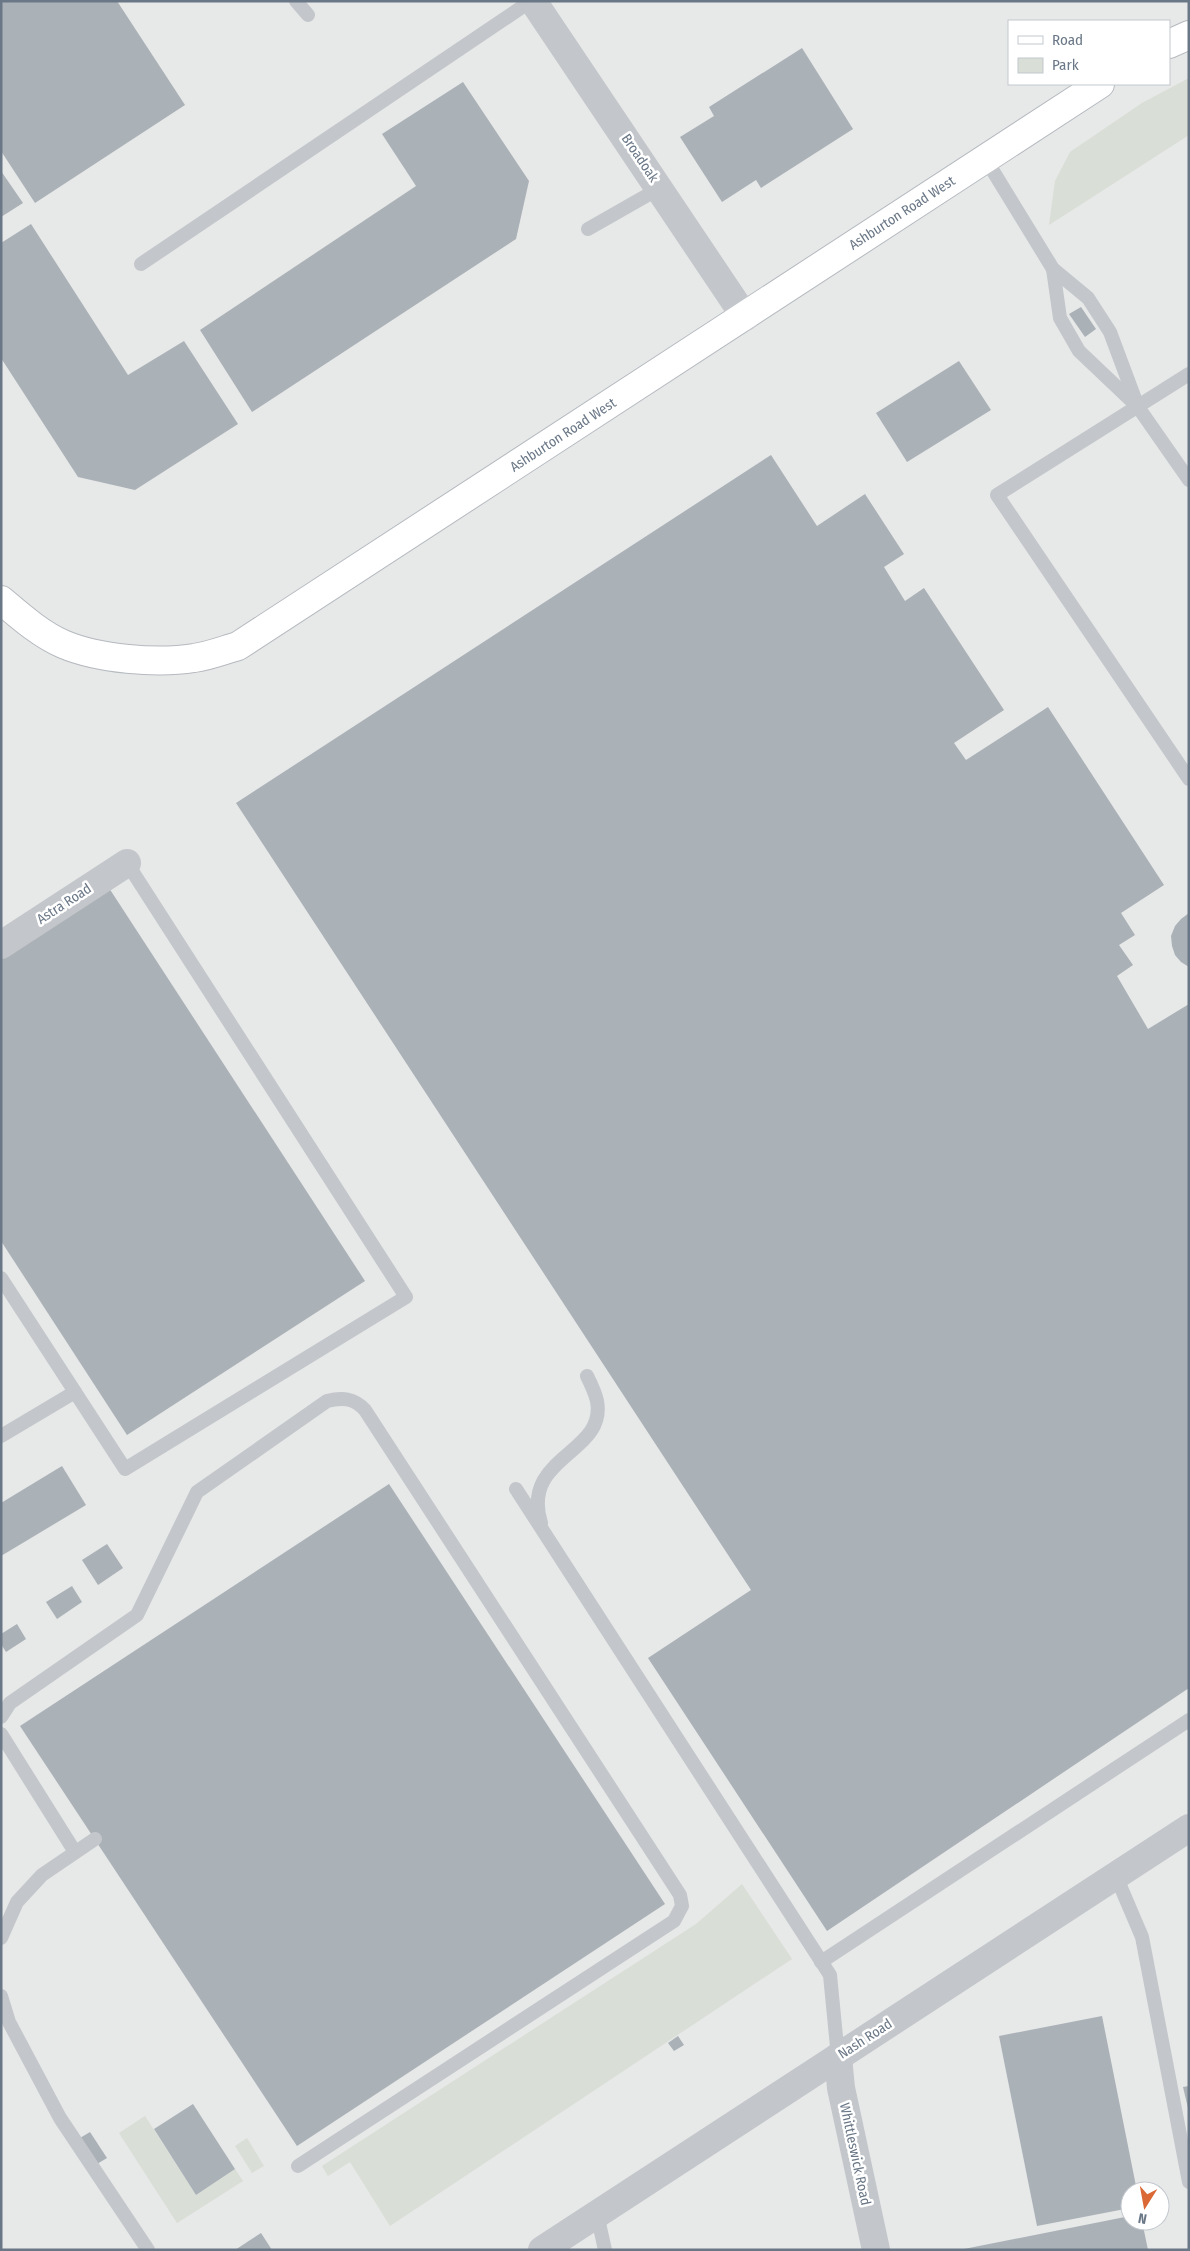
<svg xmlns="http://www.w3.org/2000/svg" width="1190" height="2251" font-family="'Fira Sans Condensed',sans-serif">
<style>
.built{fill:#e7e8e8;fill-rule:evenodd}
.green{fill:#d9ded6}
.building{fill:#aab1b7}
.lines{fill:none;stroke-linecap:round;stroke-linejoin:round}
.secondary-casing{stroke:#b5babf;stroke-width:30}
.lane{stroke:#c3c6ca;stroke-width:14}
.street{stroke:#c3c6ca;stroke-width:28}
.secondary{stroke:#fff;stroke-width:28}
.labels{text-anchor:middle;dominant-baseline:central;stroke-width:5;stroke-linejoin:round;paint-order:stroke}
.street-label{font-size:14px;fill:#6a7786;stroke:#fff}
</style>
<rect width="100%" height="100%" fill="#f9f9f7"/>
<!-- built -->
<path class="built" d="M1 1H1189V2250H1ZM1009 21H1169V84H1009ZM1130 2191H1160V2221H1130Z"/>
<!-- green -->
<g class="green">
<path d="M1189 78V135L1049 225 1055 181 1070 152 1142 103Z"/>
<path d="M742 1884 792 1959 390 2226 350 2162 328 2176 322 2166 696 1924Z"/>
<path d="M145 2116 196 2195 235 2169 243 2181 177 2223 119 2133Z"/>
<path d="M247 2138 264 2166 252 2173 235 2146Z"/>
</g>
<!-- building -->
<g class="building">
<path d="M1 1H117L185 105 35 203 1 151Z"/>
<path d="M802 48 853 129 761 188 756 180 722 202 680 137 714 116 709 107Z"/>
<path d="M463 82 529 181 516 239 252 412 200 330 416 186 382 134Z"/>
<path d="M1 171 23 203 1 217Z"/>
<path d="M31 224 128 375 184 341 238 424 135 490 78 477 1 358V243Z"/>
<path d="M1081 307 1096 329 1085 337 1069 314Z"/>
<path d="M959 361 991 410 907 462 876 413Z"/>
<path d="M771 455 817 526 865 494 904 554 884 567 905 601 924 588 1004 710 954 743 966 760 1048 707 1164 885 1121 913 1135 935 1119 945 1133 965 1117 976 1148 1029 1189 1004V1688L827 1931 648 1658 751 1590 236 803Z"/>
<path d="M109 888 365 1281 127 1435 1 1241V957Z"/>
<path d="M1189 913V967L1181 962 1175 955 1172 946 1171 936 1175 926 1181 919Z"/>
<path d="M62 1466 86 1505 1 1556V1503Z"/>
<path d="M389 1484 665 1904 297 2146 20 1726Z"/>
<path d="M107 1544 123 1568 98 1585 82 1560Z"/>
<path d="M72 1586 82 1602 57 1619 46 1602Z"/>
<path d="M17 1624 26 1639 6 1652 1 1644V1634Z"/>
<path d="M1102 2016 1137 2191H1130V2208L1037 2226 999 2036Z"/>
<path d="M678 2036 684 2045 674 2051 668 2043Z"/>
<path d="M1189 2086V2108H1188L1183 2087Z"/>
<path d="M193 2104 235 2169 196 2195 154 2129Z"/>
<path d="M90 2132 107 2158 97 2164 80 2138Z"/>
<path d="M1130 2216V2221H1142L1148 2250H959Z"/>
<path d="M261 2233 272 2250H235Z"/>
</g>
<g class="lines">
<!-- secondary casing -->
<g class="secondary-casing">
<g id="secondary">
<path d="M1169 44 1189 35"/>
<path d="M1 600C20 616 40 634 63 644 98 659 157 664 194 658 209 656 224 650 238 646L1100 84"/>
</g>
</g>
<!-- lane -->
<g class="lane">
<path d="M296 1 308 15"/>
<path d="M985 158 1053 269 1088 298 1110 332 1138 407"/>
<path d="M588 229 660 188"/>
<path d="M141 264 531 1"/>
<path d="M1053 269 1060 318 1079 351 1138 407 1189 480"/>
<path d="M1189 374 997 495 1189 779"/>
<path d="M1 1278 125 1469 406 1297 127 863"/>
<path d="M1 1436 75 1392"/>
<path d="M516 1489 830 1975 838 2057"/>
<path d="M541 1523C520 1456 607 1454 597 1401 595 1392 591 1384 587 1376"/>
<path d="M1 1717 10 1703 137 1615 197 1492 327 1401C342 1397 354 1398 365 1410L680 1895 682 1906 674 1921 298 2166"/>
<path d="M1 1734 75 1852"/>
<path d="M1116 1876 1142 1937 1189 2182"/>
<path d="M1 1938 17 1902 42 1875 95 1839"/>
<path d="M821 1962 1189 1720"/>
<path d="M1 1996 9 2022 60 2118 148 2250"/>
<path d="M597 2214 605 2250"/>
</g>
<!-- street -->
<g class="street">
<path d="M533 1 745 317"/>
<path d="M1 945 127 863"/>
<path d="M838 2057 841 2088 876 2250"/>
<path d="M542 2250 1189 1828"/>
</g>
<!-- secondary -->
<use href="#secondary" class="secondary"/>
</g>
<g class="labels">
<!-- street labels -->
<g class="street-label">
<text transform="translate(640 158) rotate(56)">Broadoak</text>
<text transform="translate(902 213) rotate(-33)">Ashburton Road West</text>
<text transform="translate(563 435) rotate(-33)">Ashburton Road West</text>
<text transform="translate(64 904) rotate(-33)">Astra Road</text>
<text transform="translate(865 2039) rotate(-33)">Nash Road</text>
<text transform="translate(855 2154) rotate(78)">Whittleswick Road</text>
</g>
</g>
<!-- border -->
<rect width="1190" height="2251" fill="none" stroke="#6a7786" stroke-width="5"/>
<!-- legend -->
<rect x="1008" y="20" width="162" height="65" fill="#ffffff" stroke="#c3c9cf"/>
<rect x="1018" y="36" width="25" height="8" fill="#ffffff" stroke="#c3c9cf"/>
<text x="1052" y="45" font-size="15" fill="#6a7786">Road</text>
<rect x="1018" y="58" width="25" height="15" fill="#d9ded6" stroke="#c3c9cf"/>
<text x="1052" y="70" font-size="15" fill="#6a7786">Park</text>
<!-- north arrow -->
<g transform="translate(1145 2206) rotate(191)"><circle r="24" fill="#ffffff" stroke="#c3c9cf"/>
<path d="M0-4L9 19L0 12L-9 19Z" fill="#da6936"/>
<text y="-8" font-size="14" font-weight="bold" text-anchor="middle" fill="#6a7786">N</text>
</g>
</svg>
